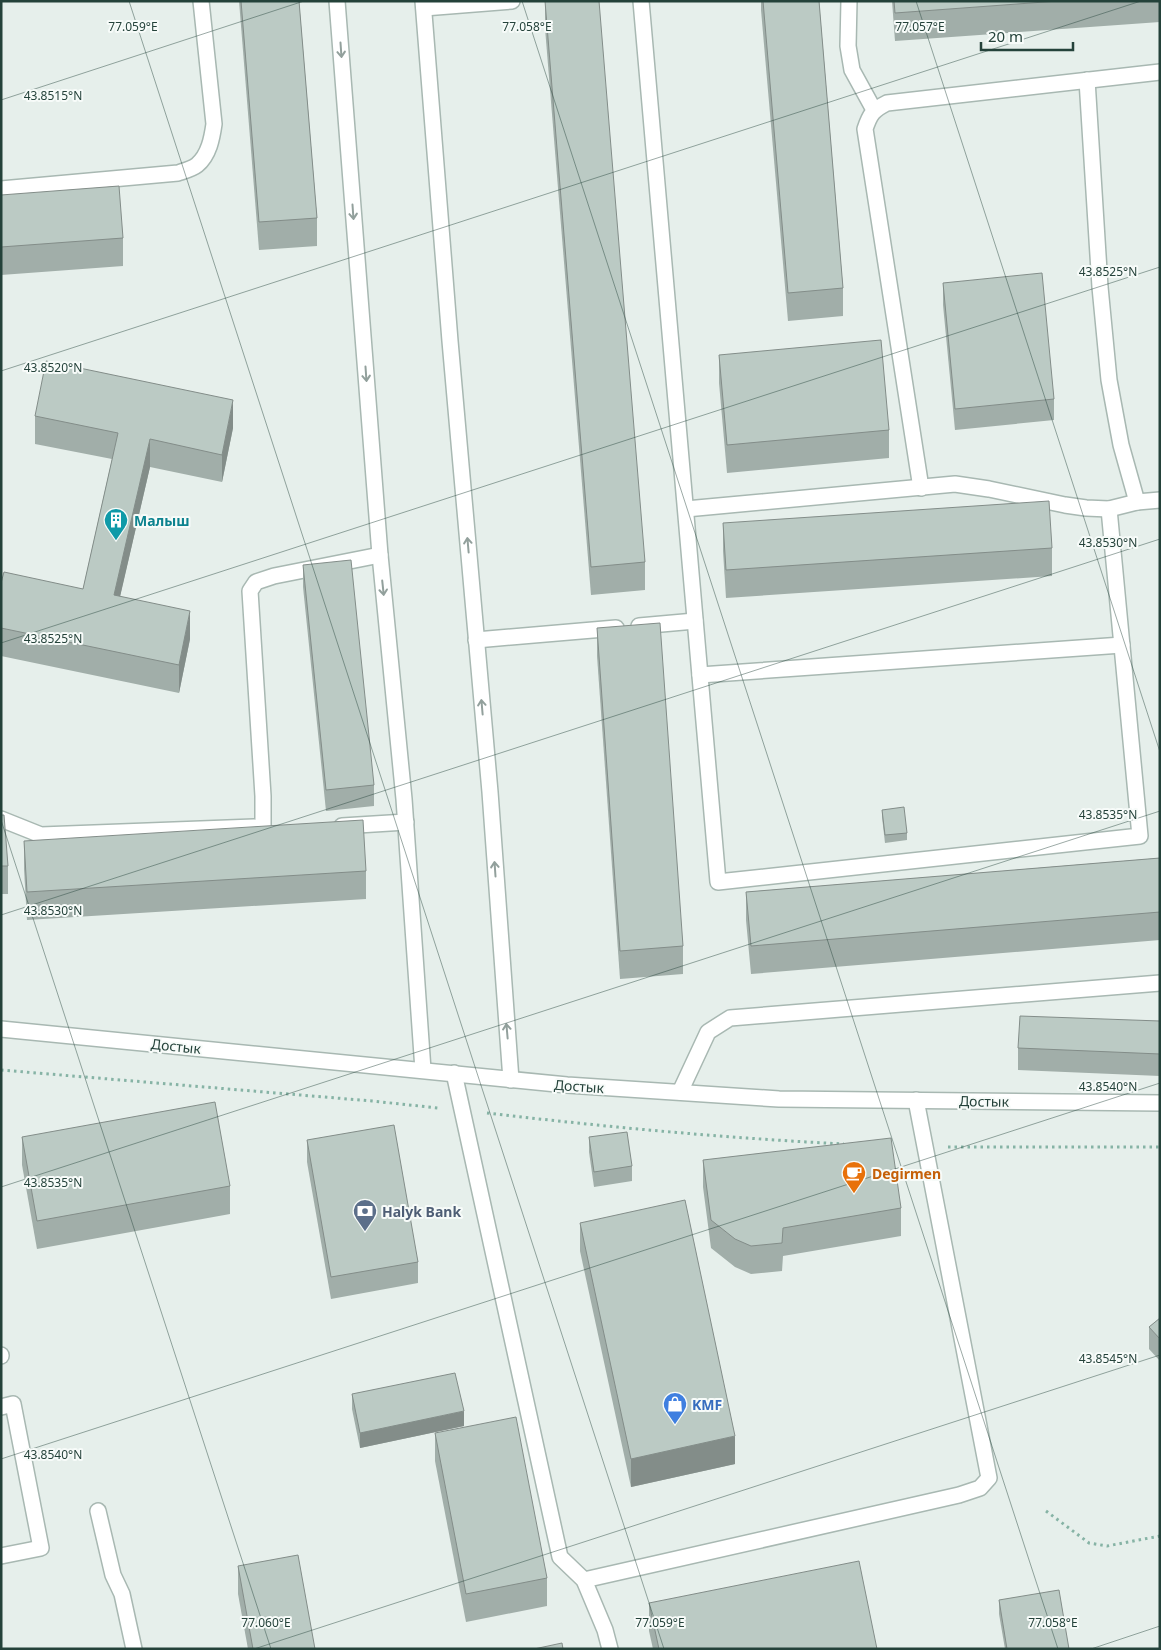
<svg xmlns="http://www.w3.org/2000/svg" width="1161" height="1650" font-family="'Noto Sans',sans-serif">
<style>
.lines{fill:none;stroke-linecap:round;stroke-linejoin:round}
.minor-casing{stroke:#a8b8b2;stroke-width:18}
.path{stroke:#86b3a5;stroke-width:3;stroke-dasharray:2.5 4;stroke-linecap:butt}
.minor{stroke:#fff;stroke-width:15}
.wall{fill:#a1aea9}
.shaded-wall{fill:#838d89}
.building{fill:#bbcac4;stroke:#838d89}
.oneway{stroke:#92a09c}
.ticks{fill:none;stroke:#24423a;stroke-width:1;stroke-opacity:0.45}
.labels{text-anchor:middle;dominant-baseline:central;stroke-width:4;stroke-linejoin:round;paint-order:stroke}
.culture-label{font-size:14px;font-weight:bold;fill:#0d838f;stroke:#f7fbf9;text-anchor:start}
.street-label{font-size:14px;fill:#24423a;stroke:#f7fbf9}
.food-label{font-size:14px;font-weight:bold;fill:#c56008;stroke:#f7fbf9;text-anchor:start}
.service-label{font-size:14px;font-weight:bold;fill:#4e5e75;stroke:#f7fbf9;text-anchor:start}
.shop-label{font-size:14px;font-weight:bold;fill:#366cbe;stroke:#f7fbf9;text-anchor:start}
.ticks-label{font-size:12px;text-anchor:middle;fill:#24423a;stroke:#f7fbf9;stroke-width:4;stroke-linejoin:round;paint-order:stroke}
</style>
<rect width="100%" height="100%" fill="#e6efeb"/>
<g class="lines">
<!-- minor casing -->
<g class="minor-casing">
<g id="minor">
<path d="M337 1 380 555 404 799 423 1070"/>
<path d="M423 1 450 341 490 792 511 1080"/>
<path d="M641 1 718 882 1140 836 1109 509"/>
<path d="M849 1 848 46 852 70 874 110"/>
<path d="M424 8 512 1"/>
<path d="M1087 80 1100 287 1109 380 1121 445 1137 502"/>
<path d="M1 189 178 173C184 171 192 169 197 165 209 155 212 138 214 124L201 1"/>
<path d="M921 488 865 129C870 114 873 110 887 103L1160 72"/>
<path d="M686 509 955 484 989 489 1065 505 1086 508 1109 509 1137 502 1160 500"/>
<path d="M639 626 695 621"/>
<path d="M476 640 616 628"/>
<path d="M700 675 1122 645"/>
<path d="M1 819 41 835 254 827"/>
<path d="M342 826 406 822"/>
<path d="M263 827V796L250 591 256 582 274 576 380 555"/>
<path d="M1 1029 567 1085 779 1099 1160 1103"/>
<path d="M454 1073 560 1557 584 1580 605 1630 610 1649"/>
<path d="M680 1092 708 1032 730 1018 1160 983"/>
<path d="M1 1355V1356"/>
<path d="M1 1407 13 1404 41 1548 1 1556"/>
<path d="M98 1511 113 1575 122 1594 134 1649"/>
<path d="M584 1580 959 1495 980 1488 989 1478 916 1100"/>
</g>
</g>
<!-- path -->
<g class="path">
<path d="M1 1070 372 1101 438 1108"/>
<path d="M487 1113C606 1127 725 1138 844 1144"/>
<path d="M948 1147H1160"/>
<path d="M1046 1511 1089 1543 1107 1546 1160 1536"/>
</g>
<!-- minor -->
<use href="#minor" class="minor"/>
</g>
<!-- wall -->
<g class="wall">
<path d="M239 1H299L317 218V246L259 250Z"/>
<path d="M545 1 645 562V590L591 595 545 28Z"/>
<path d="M761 1H819L843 288V316L788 321 761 10Z"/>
<path d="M892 1H1160V22L895 41Z"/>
<path d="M1 195 123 238V266L1 275Z"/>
<path d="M943 283 1054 399V420L955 430 943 305Z"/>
<path d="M719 355 889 430V458L727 473 719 383Z"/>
<path d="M35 416 233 428 222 482 150 467 120 596 190 639 179 693 1 656V583L83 589 112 459 35 444Z"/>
<path d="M723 523 1052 548V576L726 598 723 551Z"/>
<path d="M303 565 374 785V806L326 811 303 587Z"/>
<path d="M597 628 683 946V974L620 979 597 656Z"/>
<path d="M882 810 907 833V840L885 843 882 817Z"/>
<path d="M1 815 8 866V894H1Z"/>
<path d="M24 841 366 871V899L27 920 24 869Z"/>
<path d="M1160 858V940L751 974 746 920V892Z"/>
<path d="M1160 1021V1076L1018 1070V1048Z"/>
<path d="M22 1137 230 1186V1214L37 1249 22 1165Z"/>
<path d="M589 1137 632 1166V1181L594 1187 589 1152Z"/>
<path d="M307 1140 418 1262V1283L331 1299 307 1162Z"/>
<path d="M703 1160 901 1208V1236L783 1256 782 1271 751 1274 735 1267 711 1248 703 1187Z"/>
<path d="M580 1223 735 1464 631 1487 580 1251Z"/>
<path d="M1160 1318V1361L1149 1349V1327Z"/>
<path d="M352 1394 464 1426 360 1448 352 1409Z"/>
<path d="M435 1433 547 1578V1606L466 1622 435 1461Z"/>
<path d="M238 1566 315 1649H248L238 1594Z"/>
<path d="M999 1600 1069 1649H1005L999 1614Z"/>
<path d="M649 1603 877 1649H653L649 1631Z"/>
</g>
<!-- shaded-wall -->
<g class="shaded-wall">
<path d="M233 400V428L222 482V455Z"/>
<path d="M150 439V467L114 623V595Z"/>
<path d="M190 611V639L179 693V665Z"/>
<path d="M464 1411V1426L360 1448V1433Z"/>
<path d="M735 1436V1464L631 1487V1459Z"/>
</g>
<!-- building -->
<g class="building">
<path d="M241 1H299L317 218 259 222Z"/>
<path d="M545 1H599L645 562 591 567Z"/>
<path d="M763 1H819L843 288 788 293Z"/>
<path d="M894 1H1058L895 13Z"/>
<path d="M119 186 123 238 1 247V195Z"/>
<path d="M1042 273 1054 399 955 409 943 283Z"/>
<path d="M881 340 889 430 727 445 719 355Z"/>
<path d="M46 361 233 400 222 455 150 439 114 595 190 611 179 665 1 628V583L4 572 83 589 118 433 35 416Z"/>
<path d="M1049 501 1052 548 726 570 723 523Z"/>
<path d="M351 560 374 785 326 790 303 565Z"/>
<path d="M660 623 683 946 620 951 597 628Z"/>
<path d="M904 807 907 833 885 835 882 810Z"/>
<path d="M1 815H4L8 866H1Z"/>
<path d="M363 820 366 871 27 892 24 841Z"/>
<path d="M1160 858V912L751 946 746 892Z"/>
<path d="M1020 1016 1160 1021V1054L1018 1048Z"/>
<path d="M215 1102 230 1186 37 1221 22 1137Z"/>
<path d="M394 1125 418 1262 331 1277 307 1140Z"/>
<path d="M627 1132 632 1166 594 1172 589 1137Z"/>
<path d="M891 1138 901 1208 783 1228 782 1243 751 1246 735 1239 711 1220 703 1160Z"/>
<path d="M685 1200 735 1436 631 1459 580 1223Z"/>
<path d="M1160 1318V1339L1149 1327Z"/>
<path d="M455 1373 464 1411 360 1433 352 1394Z"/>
<path d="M516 1417 547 1578 466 1594 435 1433Z"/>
<path d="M298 1555 315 1649H253L238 1566Z"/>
<path d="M859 1561 877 1649H659L649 1603Z"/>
<path d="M1059 1590 1069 1649H1007L999 1600Z"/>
<path d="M562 1643 563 1649H534Z"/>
</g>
<!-- one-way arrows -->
<defs><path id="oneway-shaft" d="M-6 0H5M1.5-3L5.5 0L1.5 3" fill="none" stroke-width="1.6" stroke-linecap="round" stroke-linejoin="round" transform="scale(1.25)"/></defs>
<g class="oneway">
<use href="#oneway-shaft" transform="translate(341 50) rotate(86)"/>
<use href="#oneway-shaft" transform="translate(353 212) rotate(86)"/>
<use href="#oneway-shaft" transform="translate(366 374) rotate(86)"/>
<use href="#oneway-shaft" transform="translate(468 545) rotate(-95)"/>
<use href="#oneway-shaft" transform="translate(383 588) rotate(84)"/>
<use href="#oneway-shaft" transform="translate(482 707) rotate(-95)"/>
<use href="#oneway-shaft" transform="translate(495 869) rotate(-94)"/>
<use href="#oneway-shaft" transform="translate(507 1031) rotate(-95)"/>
</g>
<!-- ticks -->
<path class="ticks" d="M129 1 664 1649M522 1 1058 1649M916 1 1160 752M1 100 304 1M1 371 1141 1M1 643 1160 267M1 820 271 1649M1 915 1160 539M1 1187 1160 811M1 1459 1160 1083M254 1649 1160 1355M1091 1649 1160 1626"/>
<!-- icons -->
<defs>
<g id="building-pin" transform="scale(1.25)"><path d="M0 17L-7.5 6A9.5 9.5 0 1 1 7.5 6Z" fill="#0f9aa8" stroke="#f7fbf9"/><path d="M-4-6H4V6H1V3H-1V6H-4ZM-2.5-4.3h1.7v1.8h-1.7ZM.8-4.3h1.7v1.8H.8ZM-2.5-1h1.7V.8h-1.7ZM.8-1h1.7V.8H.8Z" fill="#fff"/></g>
<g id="cafe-pin" transform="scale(1.25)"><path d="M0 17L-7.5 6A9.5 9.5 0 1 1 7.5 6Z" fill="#e8710a" stroke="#f7fbf9"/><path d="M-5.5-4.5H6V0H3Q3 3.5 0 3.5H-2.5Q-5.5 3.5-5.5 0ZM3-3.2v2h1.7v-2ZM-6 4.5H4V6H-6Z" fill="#fff"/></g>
<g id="bank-pin" transform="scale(1.25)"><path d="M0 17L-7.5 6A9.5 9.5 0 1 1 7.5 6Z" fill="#5c6f8a" stroke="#f7fbf9"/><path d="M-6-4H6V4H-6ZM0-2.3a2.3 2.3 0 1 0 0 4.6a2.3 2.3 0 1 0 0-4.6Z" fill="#fff"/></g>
<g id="shop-pin" transform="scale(1.25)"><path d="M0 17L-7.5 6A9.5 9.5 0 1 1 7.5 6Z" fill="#3f7fe0" stroke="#f7fbf9"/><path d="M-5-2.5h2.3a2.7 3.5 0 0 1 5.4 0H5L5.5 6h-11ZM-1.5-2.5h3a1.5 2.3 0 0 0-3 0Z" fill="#fff"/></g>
</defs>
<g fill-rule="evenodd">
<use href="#building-pin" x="116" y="520"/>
<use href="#cafe-pin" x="854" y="1173"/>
<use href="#bank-pin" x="365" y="1211"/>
<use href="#shop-pin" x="675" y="1404"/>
</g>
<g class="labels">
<!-- culture labels -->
<g class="culture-label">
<text x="134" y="520">Малыш</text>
</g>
<!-- street labels -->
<g class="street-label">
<text transform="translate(176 1046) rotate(6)">Достык</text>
<text transform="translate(579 1086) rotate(4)">Достык</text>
<text transform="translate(984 1101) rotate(1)">Достык</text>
</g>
<!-- food labels -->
<g class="food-label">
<text x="872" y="1173">Degirmen</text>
</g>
<!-- service labels -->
<g class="service-label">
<text x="382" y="1211">Halyk Bank</text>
</g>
<!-- shop labels -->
<g class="shop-label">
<text x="692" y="1404">KMF</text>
</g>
</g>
<g class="ticks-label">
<text x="133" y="31">77.059°E</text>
<text x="527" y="31">77.058°E</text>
<text x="920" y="31">77.057°E</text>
<text x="53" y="100">43.8515°N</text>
<text x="1108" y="276">43.8525°N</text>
<text x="53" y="372">43.8520°N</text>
<text x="1108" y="547">43.8530°N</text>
<text x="53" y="643">43.8525°N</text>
<text x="1108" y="819">43.8535°N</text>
<text x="53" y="915">43.8530°N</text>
<text x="1108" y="1091">43.8540°N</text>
<text x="53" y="1187">43.8535°N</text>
<text x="1108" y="1363">43.8545°N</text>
<text x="53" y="1459">43.8540°N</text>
<text x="266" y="1627">77.060°E</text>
<text x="660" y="1627">77.059°E</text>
<text x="1053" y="1627">77.058°E</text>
</g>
<!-- border -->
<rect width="1161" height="1650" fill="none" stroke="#24423a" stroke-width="5"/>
<!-- scale -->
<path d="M981 42v8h92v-8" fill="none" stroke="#24423a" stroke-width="2.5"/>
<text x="988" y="42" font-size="15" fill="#24423a" stroke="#f7fbf9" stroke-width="4" paint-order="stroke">20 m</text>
</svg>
